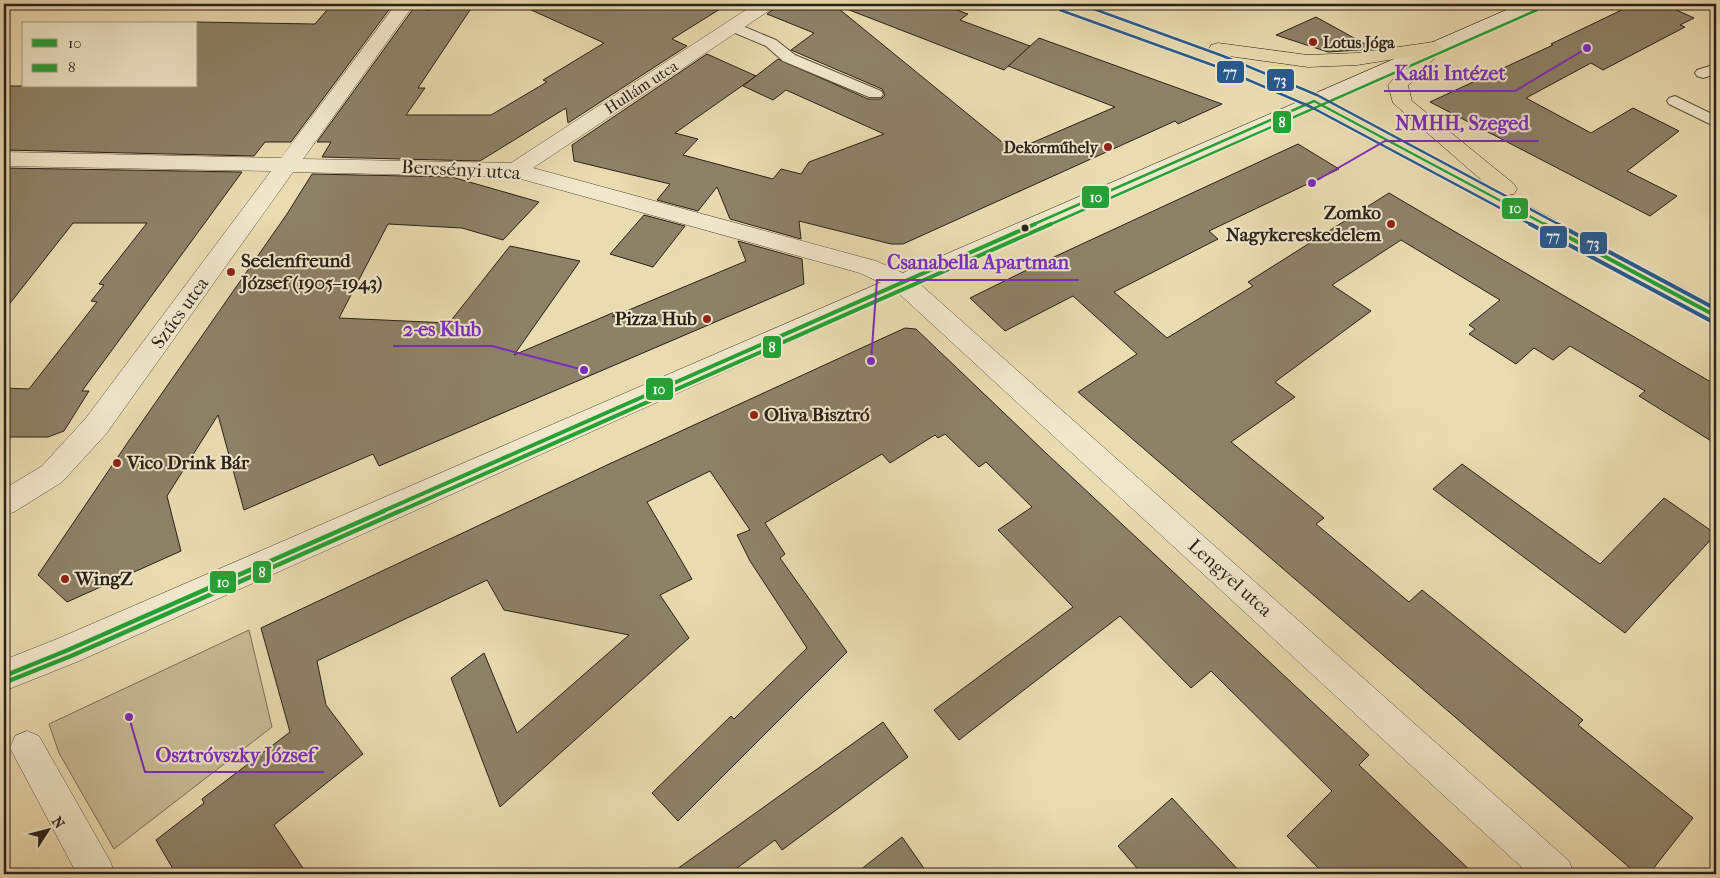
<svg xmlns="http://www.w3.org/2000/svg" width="1720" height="878" font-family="'IM FELL French Canon',serif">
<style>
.green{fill:#c9bc97;stroke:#796e58}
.building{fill:#8d8268;stroke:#292118}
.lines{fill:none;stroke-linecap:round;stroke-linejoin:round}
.service-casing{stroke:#59503e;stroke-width:2}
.minor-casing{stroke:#59503e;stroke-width:1}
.tertiary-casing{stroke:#59503e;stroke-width:1}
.secondary-casing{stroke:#292118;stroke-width:1}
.primary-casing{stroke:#292118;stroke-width:1}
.service{fill:#f1e8cc;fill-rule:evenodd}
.minor{fill:#f1e8cc;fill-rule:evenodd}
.tertiary{fill:#f1e8cc;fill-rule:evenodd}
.secondary{fill:#f1e8cc;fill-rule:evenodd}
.primary{fill:#eadcb1;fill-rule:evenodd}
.bus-1-far2-casing{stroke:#f1e8cc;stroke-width:5}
.bus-1-far1-casing{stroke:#f1e8cc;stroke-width:8}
.bus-1-casing{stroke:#f1e8cc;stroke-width:8}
.bus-2-far2-casing{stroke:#f1e8cc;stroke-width:5}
.bus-2-far1-casing{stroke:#f1e8cc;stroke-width:8}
.bus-2-casing{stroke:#f1e8cc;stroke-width:8}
.bus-3-far1-casing{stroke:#f1e8cc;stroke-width:5}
.bus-3-casing{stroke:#f1e8cc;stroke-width:8}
.bus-4-far1-casing{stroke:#f1e8cc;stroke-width:5}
.bus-4-casing{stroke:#f1e8cc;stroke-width:8}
.bus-1-far2{stroke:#25a235;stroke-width:2.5}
.bus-1-far1{stroke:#25a235;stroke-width:4}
.bus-1{stroke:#25a235;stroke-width:4.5}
.bus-2-far2{stroke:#25a235;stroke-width:2.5}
.bus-2-far1{stroke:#25a235;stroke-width:4}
.bus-2{stroke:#25a235;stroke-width:4.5}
.bus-3-far1{stroke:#275b91;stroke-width:2.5}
.bus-3{stroke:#275b91;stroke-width:4}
.bus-4-far1{stroke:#275b91;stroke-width:2.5}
.bus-4{stroke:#275b91;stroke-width:4}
.poi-dot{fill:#8f2418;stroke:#f1e8cc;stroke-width:2}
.bus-dot{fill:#292118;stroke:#f1e8cc;stroke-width:2}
.labels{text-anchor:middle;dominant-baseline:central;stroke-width:4;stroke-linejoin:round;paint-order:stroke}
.far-poi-label{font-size:16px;font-weight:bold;fill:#292118;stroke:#f1e8cc;text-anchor:start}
.far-street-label{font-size:16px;fill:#292118;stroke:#f1e8cc}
.street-label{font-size:19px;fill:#292118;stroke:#f1e8cc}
.poi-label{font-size:19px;font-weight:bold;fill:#292118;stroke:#f1e8cc;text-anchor:start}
.leader{fill:none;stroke:#7b2cbf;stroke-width:2}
.callout-dot{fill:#7b2cbf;stroke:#f1e8cc;stroke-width:2}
.callout-label{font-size:20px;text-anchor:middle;font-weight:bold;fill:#7b2cbf;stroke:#f1e8cc;stroke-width:4;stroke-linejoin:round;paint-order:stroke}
.line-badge{stroke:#f1e8cc;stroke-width:2}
.badge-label{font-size:14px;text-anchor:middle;font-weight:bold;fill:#fff}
</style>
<rect width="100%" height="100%" fill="#eadcb1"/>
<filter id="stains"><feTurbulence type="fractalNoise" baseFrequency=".004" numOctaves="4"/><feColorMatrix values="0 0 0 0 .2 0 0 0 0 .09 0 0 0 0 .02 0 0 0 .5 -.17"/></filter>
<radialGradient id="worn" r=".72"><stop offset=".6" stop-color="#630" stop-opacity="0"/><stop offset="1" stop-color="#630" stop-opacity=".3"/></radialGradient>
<!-- green -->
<path class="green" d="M249 630 272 727 114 849 59 753 49 724Z"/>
<!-- building -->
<g class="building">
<path d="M332 4 391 7 291 142H265L254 156 4 150V86H196V22L315 24Z"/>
<path d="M434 4H474L418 88H425L406 115H491L547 82 543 80 604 43 518 4H728L672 39 687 46 568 123 566 108 480 161 322 157 331 142H317L413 9 430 10Z"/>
<path d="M778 4H833L1013 151 1115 107 1008 66 1039 38 1222 104 1178 124 1175 121 903 244H891L799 221 801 239 730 219 717 187 698 211 657 200 670 184 574 161 572 145 707 54 756 76 675 133 698 139 683 155 773 179 781 169 801 174 809 162 884 134 786 90 773 100 743 86 778 59 868 99H881L885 95 882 89 791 50 814 33 767 14 774 9Z"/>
<path d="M840 4H940L968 14 960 20 1030 46 1004 70 839 6Z"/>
<path d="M1634 4H1663L1694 18 1680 25 1685 27 1603 70 1591 63 1526 98 1591 133 1633 108 1679 131 1627 171 1677 196 1650 216 1430 102 1553 45 1551 44Z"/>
<path d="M1316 17 1374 49 1328 52 1276 35Z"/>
<path d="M1298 144 1339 169 1209 231 1218 239 1114 292 1167 338 1253 286 1248 282 1389 193 1716 385V444L1639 396 1645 391 1570 346 1553 360 1534 348 1516 364 1469 334 1475 329 1469 325 1500 300 1401 240 1332 285 1371 311 1275 382 1295 397 1231 442 1324 518 1316 524 1409 602 1422 590 1583 720 1578 725 1693 818 1649 874H1637L1078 392 1137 354 1073 296 1005 331 970 298 1041 263Z"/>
<path d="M4 168 242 172 82 391H89L64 431 48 437H4V388L29 389 97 302 91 301 104 285 99 284 147 223H73L4 311Z"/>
<path d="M312 174 452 177 539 202 503 240 462 228 388 224 339 318 449 323 510 246 580 261 514 355 617 311 612 317 746 261 738 241 802 259 804 284 379 466 373 454 244 510 218 415 167 496 181 551 67 602 38 575 128 442 287 214Z"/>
<path d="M644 215 685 226 653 267 610 254Z"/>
<path d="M905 328 916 329 1047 454 1369 755 1359 765 1474 874H1324L1287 836 1332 791 1211 671 1191 688 1120 616 959 740 934 710 1073 607 998 530 1032 507 986 462 979 467 945 434 938 438 935 435 890 463 882 454 765 523 785 554 780 558 847 652 678 821 652 793 731 716 734 719 807 648 750 561 737 535 750 530 710 471 647 502 692 579 660 595 689 638 500 807 451 678 484 653 517 733 629 635 504 610 487 580 317 661 326 705 363 754 274 825 307 874H176L156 840 204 803 202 799 290 732 261 628 607 465Z"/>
<path d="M1462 464 1600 564 1664 498 1716 534 1625 633 1433 489Z"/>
<path d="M883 722 908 757 782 850 775 840 729 874H670Z"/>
<path d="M1172 798 1242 874H1142L1118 846Z"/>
<path d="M902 837 928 874H855Z"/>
</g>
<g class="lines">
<!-- service casing -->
<g class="service-casing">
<g id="service">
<path d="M733 22 776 40 795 55 881 91 883 94 881 97H869L783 61 766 46 728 30 725 27 728 24Z"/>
<path d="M1716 64V74L1703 78 1697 76 1695 73 1697 70Z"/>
<path d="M1675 96 1716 116V127L1669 104 1667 101 1669 98Z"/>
</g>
</g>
<!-- minor casing -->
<g class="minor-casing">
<g id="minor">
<path d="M396 4H414L303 159 511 163 755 4H776L773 8 533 168 876 261 912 277 1569 861 1574 874H1529L894 289 860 273 514 177 293 172 106 434 62 482 14 512 4 515V489L42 466 86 418 271 171 4 166V152L281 158Z"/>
<path d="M27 731 39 736 110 861 115 874H77L10 748 15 736Z"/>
</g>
</g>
<!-- tertiary casing -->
<g class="tertiary-casing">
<path id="tertiary" d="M1314 95 1321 97 1324 101 1321 105 79 661 4 691V660L57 639Z"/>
</g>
<!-- secondary casing -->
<g class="secondary-casing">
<path id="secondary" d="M1520 4H1543L1540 8 1321 105 1314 107 1307 105 1304 101 1307 97Z"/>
</g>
<!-- primary casing -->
<g class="primary-casing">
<path id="primary" d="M1053 4H1078L1210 51 1209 49 1211 45 1218 43 1308 55 1357 53 1433 42 1440 44 1442 48 1440 52 1408 86 1412 101 1514 184 1517 189 1514 194 1508 195 1716 305V325L1707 322 1307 105 1214 66 1056 8ZM1221 55 1308 67 1357 65 1414 56 1388 85 1393 103 1486 184 1321 97Z"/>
</g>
<!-- service -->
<use href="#service" class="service"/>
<!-- minor -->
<use href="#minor" class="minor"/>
<!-- tertiary -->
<use href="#tertiary" class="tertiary"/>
<!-- secondary -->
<use href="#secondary" class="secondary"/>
<!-- primary -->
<use href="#primary" class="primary"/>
<!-- bus-1-far2 casing -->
<g class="bus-1-far2-casing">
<g id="bus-1-far2">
<path d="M1314 101 1546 225"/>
<path d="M1032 225 1314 101"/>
</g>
</g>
<!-- bus-1-far1 casing -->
<g class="bus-1-far1-casing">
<g id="bus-1-far1">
<path d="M1544 224 1716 316"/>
<path d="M381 512 1035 224"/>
</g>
</g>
<!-- bus-1 casing -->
<g class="bus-1-casing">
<path id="bus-1" d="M4 676 68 650 384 511"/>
</g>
<!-- bus-2-far2 casing -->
<g class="bus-2-far2-casing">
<path id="bus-2-far2" d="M1049 225 1537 10"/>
</g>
<!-- bus-2-far1 casing -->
<g class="bus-2-far1-casing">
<path id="bus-2-far1" d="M398 512 1051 224"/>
</g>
<!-- bus-2 casing -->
<g class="bus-2-casing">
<path id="bus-2" d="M6 682 71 656 400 511"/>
</g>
<!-- bus-3-far1 casing -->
<g class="bus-3-far1-casing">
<path id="bus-3-far1" d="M1060 10 1218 67 1311 107 1532 225"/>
</g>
<!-- bus-3 casing -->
<g class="bus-3-casing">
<path id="bus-3" d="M1530 224 1713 322"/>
</g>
<!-- bus-4-far1 casing -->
<g class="bus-4-far1-casing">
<path id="bus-4-far1" d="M1080 4 1223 56 1317 95 1560 225"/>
</g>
<!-- bus-4 casing -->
<g class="bus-4-casing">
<path id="bus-4" d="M1557 224 1716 309"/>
</g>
<!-- bus-1-far2 -->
<use href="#bus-1-far2" class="bus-1-far2"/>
<!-- bus-1-far1 -->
<use href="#bus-1-far1" class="bus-1-far1"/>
<!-- bus-1 -->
<use href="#bus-1" class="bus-1"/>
<!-- bus-2-far2 -->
<use href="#bus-2-far2" class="bus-2-far2"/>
<!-- bus-2-far1 -->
<use href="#bus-2-far1" class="bus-2-far1"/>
<!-- bus-2 -->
<use href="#bus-2" class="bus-2"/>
<!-- bus-3-far1 -->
<use href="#bus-3-far1" class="bus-3-far1"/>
<!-- bus-3 -->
<use href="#bus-3" class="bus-3"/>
<!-- bus-4-far1 -->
<use href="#bus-4-far1" class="bus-4-far1"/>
<!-- bus-4 -->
<use href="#bus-4" class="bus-4"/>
</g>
<!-- markers -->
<g class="poi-dot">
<circle cx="1313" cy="42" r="5"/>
<circle cx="1108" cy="147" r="5"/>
<circle cx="1391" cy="224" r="5"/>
<circle cx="231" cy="272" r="5"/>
<circle cx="707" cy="319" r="5"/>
<circle cx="754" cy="415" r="5"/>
<circle cx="117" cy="463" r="5"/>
<circle cx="65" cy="579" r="5"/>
</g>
<circle class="bus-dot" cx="1025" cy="228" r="4.5"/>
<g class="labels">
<!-- far-poi labels -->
<g class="far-poi-label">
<text x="1323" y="42">Lotus Jóga</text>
<text x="1098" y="147" text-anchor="end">Dekorműhely</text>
</g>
<!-- far-street labels -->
<g class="far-street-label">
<text transform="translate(641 87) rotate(-33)">Hullám utca</text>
</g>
<!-- street labels -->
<g class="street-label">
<text transform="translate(461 170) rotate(3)">Bercsényi utca</text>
<text transform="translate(180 313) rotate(-54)">Szűcs utca</text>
<text transform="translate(1230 578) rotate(42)">Lengyel utca</text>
</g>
<!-- poi labels -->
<g class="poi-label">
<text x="1381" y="213" text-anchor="end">Zomko<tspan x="1381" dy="22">Nagykereskedelem</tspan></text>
<text x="241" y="261">Seelenfreund<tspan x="241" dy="22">József (1905–1943)</tspan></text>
<text x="697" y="319" text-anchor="end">Pizza Hub</text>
<text x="764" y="415">Oliva Bisztró</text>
<text x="127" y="463">Vico Drink Bár</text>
<text x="75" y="579">WingZ</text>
</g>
</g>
<!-- callouts -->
<path class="leader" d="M1587 48L1515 91H1384M1312 183L1385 141H1539M871 361L877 280H1079M584 370L492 346H393M129 717L145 772H324"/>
<g class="callout-dot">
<circle cx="1587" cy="48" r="5"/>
<circle cx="1312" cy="183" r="5"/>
<circle cx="871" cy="361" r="5"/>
<circle cx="584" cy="370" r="5"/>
<circle cx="129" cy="717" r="5"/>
</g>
<g class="callout-label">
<text x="1450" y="80">Kaáli Intézet</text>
<text x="1462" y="130">NMHH, Szeged</text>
<text x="978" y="269">Csanabella Apartman</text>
<text x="442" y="336">2-es Klub</text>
<text x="235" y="762">Osztróvszky József</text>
</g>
<g class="line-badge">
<rect x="1216" y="60" width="29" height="24" rx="5" fill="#275b91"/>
<rect x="1266" y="68" width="29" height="24" rx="5" fill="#275b91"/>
<rect x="1272" y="110" width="20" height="24" rx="5" fill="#25a235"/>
<rect x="1081" y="185" width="29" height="24" rx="5" fill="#25a235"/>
<rect x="1501" y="197" width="28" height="23" rx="5" fill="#25a235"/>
<rect x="1539" y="225" width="29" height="24" rx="5" fill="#275b91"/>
<rect x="1579" y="231" width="29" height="24" rx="5" fill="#275b91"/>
<rect x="762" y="335" width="20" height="24" rx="5" fill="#25a235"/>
<rect x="645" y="377" width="29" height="24" rx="5" fill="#25a235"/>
<rect x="252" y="560" width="20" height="24" rx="5" fill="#25a235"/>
<rect x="209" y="570" width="28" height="24" rx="5" fill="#25a235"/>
</g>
<g class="badge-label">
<text x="1230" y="77">77</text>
<text x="1280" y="85">73</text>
<text x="1282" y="127">8</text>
<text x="1096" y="202">10</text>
<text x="1515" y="213">10</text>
<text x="1553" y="241">77</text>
<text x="1593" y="248">73</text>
<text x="772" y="352">8</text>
<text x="659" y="394">10</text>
<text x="262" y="577">8</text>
<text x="223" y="587">10</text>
</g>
<!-- margin -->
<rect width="1720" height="878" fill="none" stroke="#eadcb1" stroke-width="20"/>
<rect x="5" y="5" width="1710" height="868" fill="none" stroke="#292118" stroke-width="2.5"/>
<rect x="10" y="10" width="1700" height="858" fill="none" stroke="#292118"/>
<!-- legend -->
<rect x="22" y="22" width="175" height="65" fill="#f1e8cc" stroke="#a19884"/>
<rect x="32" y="39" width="25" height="8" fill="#25a235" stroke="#a19884"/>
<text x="68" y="48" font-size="15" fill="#292118">10</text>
<rect x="32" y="64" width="25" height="8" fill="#25a235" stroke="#a19884"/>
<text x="68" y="72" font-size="15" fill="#292118">8</text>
<!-- north arrow -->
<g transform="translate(48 830) rotate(54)" stroke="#f1e8cc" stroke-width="4" paint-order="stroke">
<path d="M0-4L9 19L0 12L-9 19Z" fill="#292118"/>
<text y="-8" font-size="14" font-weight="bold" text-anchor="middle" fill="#292118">N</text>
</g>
<rect width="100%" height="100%" filter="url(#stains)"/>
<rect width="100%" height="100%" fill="url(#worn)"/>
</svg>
